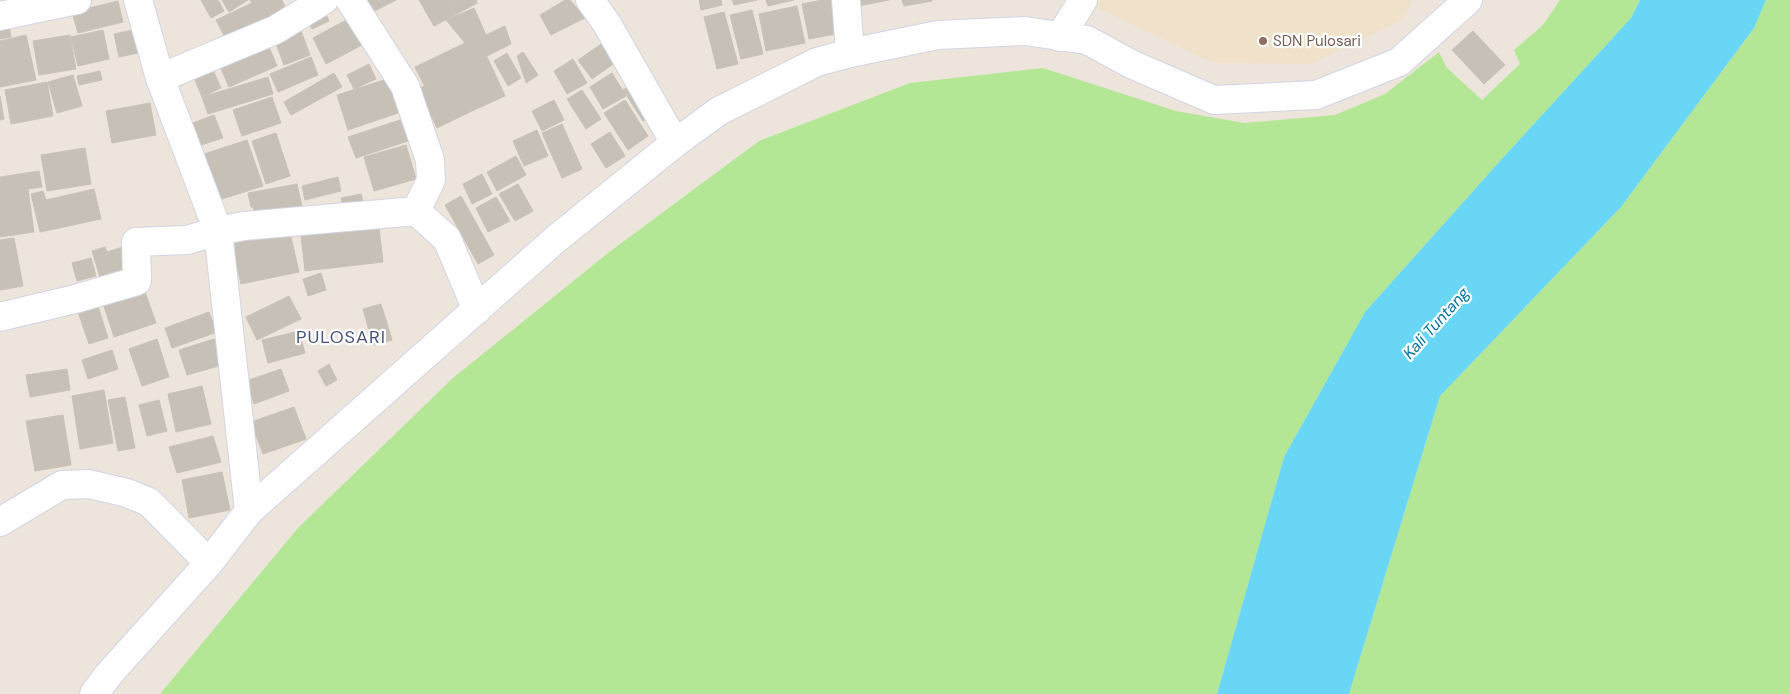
<svg xmlns="http://www.w3.org/2000/svg" width="1790" height="694" font-family="'DM Sans',sans-serif">
<style>
.education{fill:#f0e2ca}
.green{fill:#b4e795}
.water{fill:#69d6f6}
.building{fill:#c6c0b7;stroke:#c9c1b5}
.lines{fill:none;stroke-linecap:round;stroke-linejoin:round}
.minor-casing{stroke:#d1d5e4;stroke-width:30}
.minor{stroke:#fff;stroke-width:28}
.education-dot{fill:#8d6e63;stroke:#fff;stroke-width:2}
.labels{text-anchor:middle;dominant-baseline:central;stroke-width:4.5;stroke-linejoin:round;paint-order:stroke}
.education-label{font-size:15px;fill:#785e54;stroke:#fff;text-anchor:start}
.water-label{font-size:16px;font-style:italic;fill:#0574a4;stroke:#fff}
.quarter-label{font-size:18px;letter-spacing:1px;fill:#48547e;stroke:#fff}
</style>
<rect width="100%" height="100%" fill="#ede5dc"/>
<!-- education -->
<path class="education" d="M1087 0H1413L1402 20 1312 64 1213 63 1085 2Z"/>
<!-- green -->
<g class="green">
<path d="M1560 0H1640L1631 18 1500 161 1365 312 1284 457 1217 694H160L298 528 453 378 608 253 759 141 910 83 1043 68 1176 111 1244 123 1335 115 1385 94 1439 52 1447 68 1482 100 1520 64 1514 50 1543 25Z"/>
<path d="M1766 0H1790V694H1349L1440 396 1621 207 1754 28Z"/>
</g>
<!-- water -->
<path class="water" d="M1640 0H1766L1754 28 1621 207 1440 396 1349 694H1217L1284 457 1365 312 1500 161 1631 18Z"/>
<!-- building -->
<g class="building">
<path d="M201 0H218L224 11 211 18Z"/>
<path d="M222 0H248L229 12Z"/>
<path d="M250 0H282L288 14 228 43 216 20 252 3Z"/>
<path d="M362 0H396L369 14Z"/>
<path d="M419 0H447L455 15 434 26Z"/>
<path d="M447 0H476L477 3 455 15Z"/>
<path d="M565 0H570L585 18 551 35 540 15Z"/>
<path d="M699 0H721L722 5 701 10Z"/>
<path d="M732 0H757L734 5Z"/>
<path d="M766 0H794L768 6Z"/>
<path d="M822 0H840L846 32 809 39 802 4Z"/>
<path d="M857 0H889L858 6Z"/>
<path d="M902 0H932V1L904 6Z"/>
<path d="M118 1 123 22 78 33 72 12Z"/>
<path d="M797 6 805 43 766 51 759 14Z"/>
<path d="M474 8 486 35 505 26 511 44 475 62 465 43 446 20Z"/>
<path d="M324 10 329 21 312 29 307 18Z"/>
<path d="M752 10 763 54 741 59 730 15Z"/>
<path d="M724 12 738 64 717 69 704 17Z"/>
<path d="M350 18 364 44 326 64 313 38Z"/>
<path d="M8 20 11 37 0 39V22Z"/>
<path d="M138 29 143 52 119 57 114 34Z"/>
<path d="M103 30 109 59 78 66 71 37Z"/>
<path d="M301 31 310 55 284 65 275 41Z"/>
<path d="M1473 31 1505 65 1484 84 1452 50Z"/>
<path d="M26 35 36 80 0 87V41Z"/>
<path d="M70 35 76 69 39 75 33 41Z"/>
<path d="M607 40 620 59 592 79 578 60Z"/>
<path d="M267 42 277 66 229 87 219 64Z"/>
<path d="M465 43 475 62 424 85 415 67Z"/>
<path d="M523 52 538 75 526 83 517 56Z"/>
<path d="M507 53 521 78 508 86 494 61Z"/>
<path d="M486 55 496 76 463 92 453 71 475 62Z"/>
<path d="M311 57 318 75 278 92 270 74Z"/>
<path d="M573 59 587 83 567 94 554 71Z"/>
<path d="M369 64 376 79 354 89 347 75Z"/>
<path d="M211 66 221 88 202 97 193 75Z"/>
<path d="M100 71 102 80 79 85 77 76Z"/>
<path d="M453 71 463 92 428 109 418 89Z"/>
<path d="M334 73 342 87 291 115 284 102Z"/>
<path d="M612 73 626 96 603 109 590 87Z"/>
<path d="M73 75 82 106 57 113 48 82Z"/>
<path d="M496 76 505 96 472 111 463 92Z"/>
<path d="M268 77 273 94 208 114 202 97Z"/>
<path d="M387 79 398 113 348 130 337 95Z"/>
<path d="M640 79 659 111 643 121 623 90Z"/>
<path d="M47 82 53 116 11 124 5 90Z"/>
<path d="M582 90 601 119 586 129 567 99Z"/>
<path d="M463 92 472 111 437 128 428 109Z"/>
<path d="M0 96 4 119 0 120Z"/>
<path d="M272 97 281 123 242 136 233 110Z"/>
<path d="M554 100 564 120 542 131 532 111Z"/>
<path d="M625 100 648 136 628 150 604 113Z"/>
<path d="M150 103 156 135 112 143 106 111Z"/>
<path d="M214 115 223 138 201 145 193 123Z"/>
<path d="M400 120 408 141 356 158 348 137Z"/>
<path d="M562 124 582 169 562 178 542 133Z"/>
<path d="M537 130 548 156 524 166 513 141Z"/>
<path d="M610 132 625 156 606 168 591 144Z"/>
<path d="M276 133 290 176 266 184 252 141Z"/>
<path d="M247 140 263 186 219 200 204 154Z"/>
<path d="M406 145 416 179 374 191 364 157Z"/>
<path d="M85 148 91 184 47 191 41 155Z"/>
<path d="M516 156 526 175 497 191 487 172Z"/>
<path d="M39 171 42 187 28 189 34 232 0 237V177Z"/>
<path d="M482 174 492 194 472 204 463 184Z"/>
<path d="M338 177 341 191 305 200 302 186Z"/>
<path d="M297 184 303 211 256 216 253 207H251L248 193Z"/>
<path d="M518 184 533 211 515 221 499 194Z"/>
<path d="M94 189 101 219 40 232 31 194 43 191 46 200Z"/>
<path d="M361 194 364 206 344 211 341 198Z"/>
<path d="M461 196 494 255 478 264 445 205Z"/>
<path d="M496 197 510 221 488 232 476 208Z"/>
<path d="M379 227 383 262 305 271 301 235Z"/>
<path d="M289 228 299 272 241 284 231 240Z"/>
<path d="M14 238 23 286 0 290V240Z"/>
<path d="M105 247 107 252 123 247 131 275 102 284 92 251Z"/>
<path d="M91 258 96 276 77 281 72 263Z"/>
<path d="M321 273 326 290 308 296 303 279Z"/>
<path d="M143 286 156 323 114 337 102 300Z"/>
<path d="M289 296 301 319 257 340 246 317Z"/>
<path d="M381 304 392 340 373 345 363 309Z"/>
<path d="M98 306 108 338 89 344 78 312Z"/>
<path d="M209 312 217 332 172 348 165 328Z"/>
<path d="M299 331 305 353 268 363 262 340Z"/>
<path d="M157 339 169 377 142 386 129 349Z"/>
<path d="M214 339 222 365 187 375 179 350Z"/>
<path d="M112 350 118 369 88 379 82 360Z"/>
<path d="M329 364 337 380 326 386 318 371Z"/>
<path d="M67 369 70 390 30 397 26 375Z"/>
<path d="M281 369 289 391 254 404 246 381Z"/>
<path d="M202 386 211 424 176 432 168 394Z"/>
<path d="M104 390 113 443 80 449 72 396Z"/>
<path d="M125 397 135 448 118 451 108 400Z"/>
<path d="M159 400 167 431 147 436 139 405Z"/>
<path d="M294 407 306 439 263 454 251 422Z"/>
<path d="M63 415 71 465 35 471 26 421Z"/>
<path d="M213 436 221 462 177 473 169 447Z"/>
<path d="M222 472 230 510 189 518 182 480Z"/>
</g>
<g class="lines">
<!-- minor casing -->
<g class="minor-casing">
<g id="minor">
<path d="M138 0 160 78 218 231 244 226 416 211 447 239 477 310"/>
<path d="M350 0 405 86 430 160 431 180 416 211"/>
<path d="M590 0 607 24 675 143"/>
<path d="M846 0 850 53"/>
<path d="M0 16 77 0"/>
<path d="M1060 37 1083 0"/>
<path d="M160 78 275 30 324 0"/>
<path d="M0 317 75 299 137 281 136 242 187 240 218 231 249 511"/>
<path d="M0 522 62 485 89 484 127 493 149 502 209 563"/>
<path d="M94 694 109 674 209 563 249 511 556 239 675 143 719 111 817 62 850 53 938 35 1025 31 1087 40 1131 64 1214 100 1316 95 1399 62 1468 0"/>
</g>
</g>
<!-- minor -->
<use href="#minor" class="minor"/>
</g>
<!-- markers -->
<circle class="education-dot" cx="1263" cy="41" r="5"/>
<g class="labels">
<!-- education labels -->
<g class="education-label">
<text x="1273" y="41">SDN Pulosari</text>
</g>
<!-- water labels -->
<g class="water-label">
<text transform="translate(1436 323) rotate(-48)">Kali Tuntang</text>
</g>
<!-- quarter labels -->
<g class="quarter-label">
<text x="341" y="337">PULOSARI</text>
</g>
</g>
</svg>
